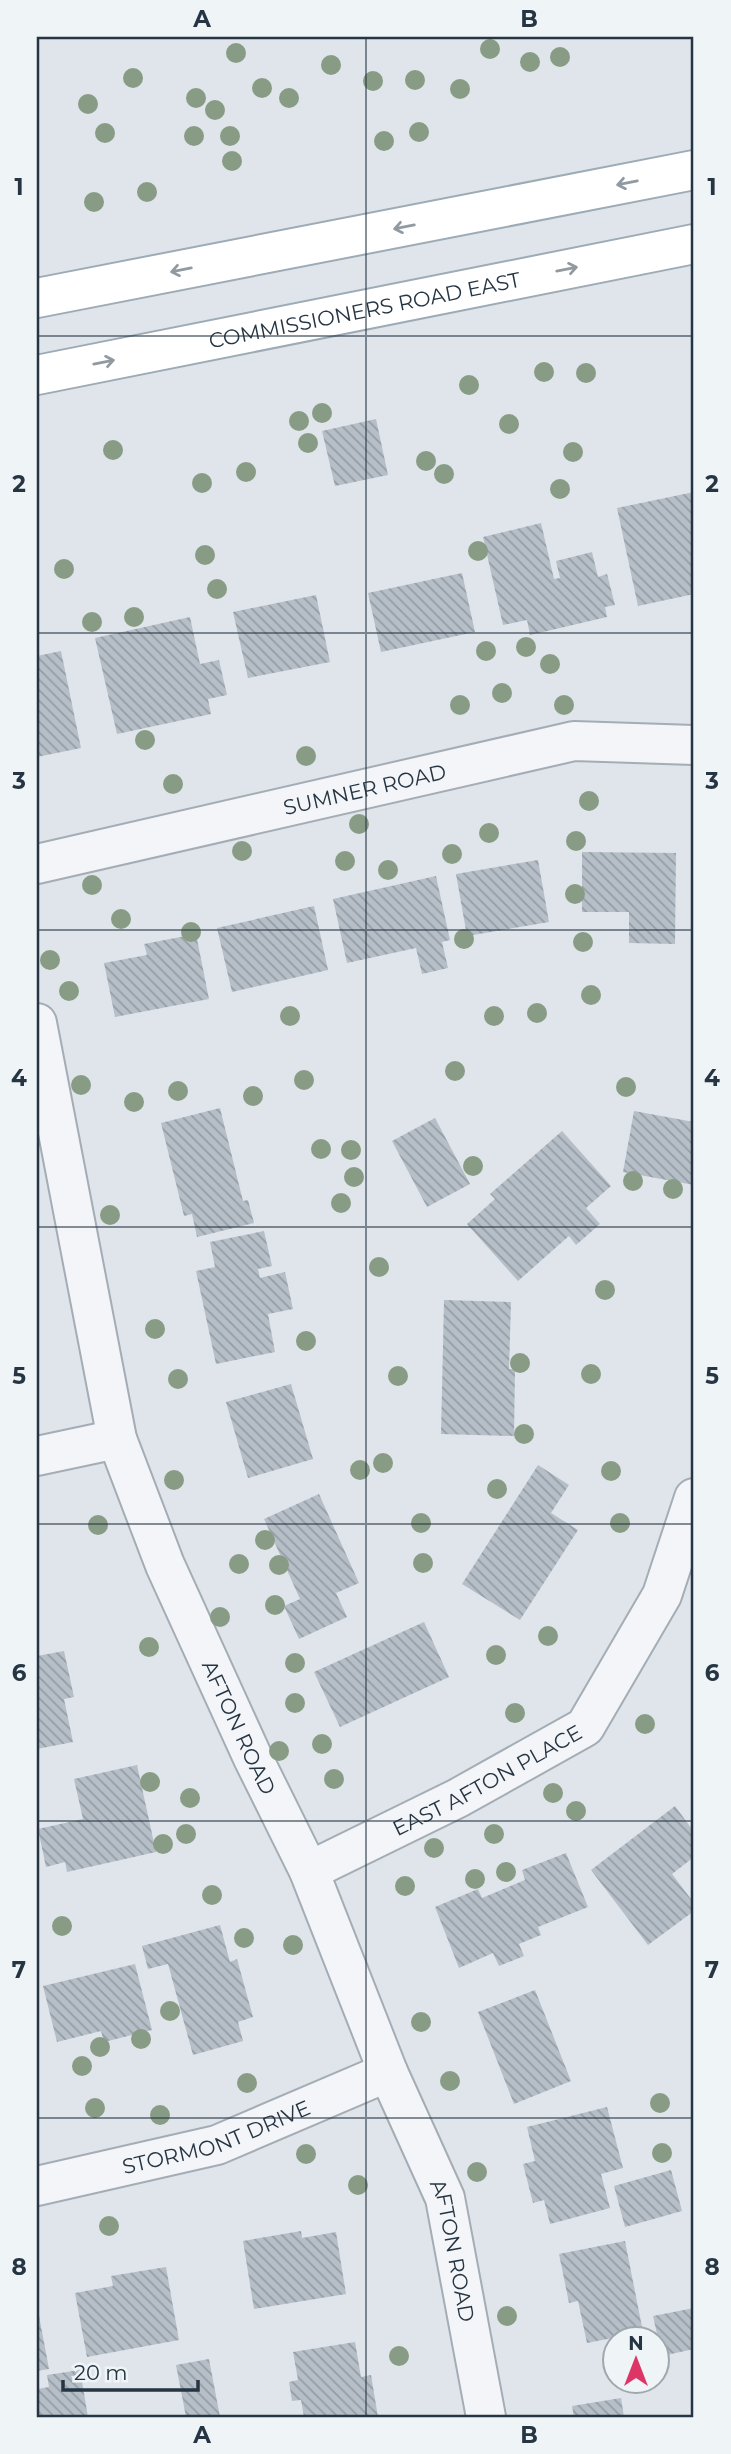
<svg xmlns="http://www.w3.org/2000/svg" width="731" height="2454" font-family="Montserrat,sans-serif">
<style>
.building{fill:url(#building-back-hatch)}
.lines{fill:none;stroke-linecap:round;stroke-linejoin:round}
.minor-casing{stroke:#a4adb5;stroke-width:42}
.major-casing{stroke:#9dabb7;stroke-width:42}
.minor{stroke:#f3f5f8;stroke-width:38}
.major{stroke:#fff;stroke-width:38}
.tree{fill:#889c85}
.oneway{stroke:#929aa1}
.grid{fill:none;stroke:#263543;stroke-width:2;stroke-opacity:0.55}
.labels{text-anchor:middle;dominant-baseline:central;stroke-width:6;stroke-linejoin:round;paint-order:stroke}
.street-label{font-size:21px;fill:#263543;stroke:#eff4f7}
.neatline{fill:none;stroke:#263543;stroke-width:2.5}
.grid-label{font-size:23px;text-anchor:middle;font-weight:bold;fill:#263543}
</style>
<defs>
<pattern id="building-back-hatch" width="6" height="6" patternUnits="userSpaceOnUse" patternTransform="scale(1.75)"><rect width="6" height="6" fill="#b6bfc8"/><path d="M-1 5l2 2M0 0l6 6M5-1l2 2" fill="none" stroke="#949ca4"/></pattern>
</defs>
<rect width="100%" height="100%" fill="#dfe5ea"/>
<!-- building -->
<g class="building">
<path d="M376 419 388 475 335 486 322 431Z"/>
<path d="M694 492V594L638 606 617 508Z"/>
<path d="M541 523 554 579 560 578 556 561 592 552 598 577 607 574 615 605 605 607 607 617 530 635 527 620 503 625 483 537Z"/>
<path d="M462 573 475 632 381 652 368 593Z"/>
<path d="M316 595 330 662 248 678 233 612Z"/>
<path d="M190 617 200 664 219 660 227 695 208 699 211 714 117 734 95 638Z"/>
<path d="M61 651 81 748 37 757V656Z"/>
<path d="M582 852 676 853 675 944 629 943V912H582Z"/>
<path d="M538 860 549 922 467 936 456 874Z"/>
<path d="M436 876 450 940 442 942 448 968 422 974 416 948 347 963 333 899Z"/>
<path d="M314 906 328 970 232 992 217 928Z"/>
<path d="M196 934 209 999 115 1017 104 963 147 955 144 944Z"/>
<path d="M220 1108 243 1201 248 1200 254 1223 197 1237 192 1214 184 1216 161 1123Z"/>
<path d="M634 1111 694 1122V1185L623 1172Z"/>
<path d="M435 1118 470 1184 427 1207 392 1141Z"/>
<path d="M562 1131 611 1186 586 1208 600 1224 576 1245 569 1236 518 1281 467 1224 495 1199 490 1194Z"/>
<path d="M264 1231 272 1266 258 1269 260 1278 285 1272 293 1309 268 1314 275 1352 216 1364 196 1271 215 1267 210 1242Z"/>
<path d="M444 1300 511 1302 509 1369H515L514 1436 441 1434Z"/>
<path d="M291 1384 313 1459 248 1478 226 1402Z"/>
<path d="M538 1465 569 1485 551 1513 578 1530 520 1620 462 1584Z"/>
<path d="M319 1494 359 1583 336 1593 347 1617 299 1639 284 1606 300 1599 264 1519Z"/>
<path d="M424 1622 449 1677 340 1727 314 1672Z"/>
<path d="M64 1651 74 1697 64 1699 73 1742 37 1749V1656Z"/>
<path d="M137 1765 156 1852 67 1872 65 1862 46 1867 38 1829 83 1819 74 1779Z"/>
<path d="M675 1806 694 1832V1857L672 1874 694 1903V1911L648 1945 591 1870Z"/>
<path d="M566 1853 588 1907 538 1927 541 1935 519 1944 524 1956 499 1966 493 1953 459 1968 435 1907 478 1889 482 1898 525 1880 522 1870Z"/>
<path d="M220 1925 230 1962 237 1959 253 2017 238 2022 243 2041 193 2055 168 1964 148 1969 142 1946Z"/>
<path d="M135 1964 152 2030 104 2042 101 2031 57 2042 43 1986Z"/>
<path d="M535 1990 571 2081 514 2104 478 2012Z"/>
<path d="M607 2107 623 2168 601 2174 610 2208 550 2224 544 2200 533 2203 523 2164 535 2161 527 2127Z"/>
<path d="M671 2170 682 2211 625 2227 614 2186Z"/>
<path d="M301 2231 302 2238 336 2232 346 2294 254 2309 243 2241Z"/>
<path d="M625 2241 643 2332 587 2343 578 2301 569 2303 559 2254Z"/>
<path d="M166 2267 179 2340 87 2357 75 2293 113 2286 111 2276Z"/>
<path d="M37 2305 49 2369 37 2371Z"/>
<path d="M694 2308V2349L662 2356 653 2316Z"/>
<path d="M355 2342 361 2377 371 2375 378 2417H304L301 2400 292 2401 289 2382 298 2380 293 2352Z"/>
<path d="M209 2359 220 2417H186L176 2365Z"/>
<path d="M80 2370 88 2417H37V2389L49 2387 47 2375Z"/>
<path d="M621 2398 624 2417H574L572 2406Z"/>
</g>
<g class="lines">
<!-- minor casing -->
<g class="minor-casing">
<g id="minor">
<path id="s1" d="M37 864 574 741 694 745"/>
<path id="s2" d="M37 1023 117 1439 165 1565 253 1758 309 1871 388 2072 445 2198 486 2417"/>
<path d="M37 1456 117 1439"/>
<path id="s3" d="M309 1871 458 1798 585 1727 662 1595 694 1498"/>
<path id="s4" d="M37 2186 217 2145 388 2072"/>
</g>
</g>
<!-- major casing -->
<g class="major-casing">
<g id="major">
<path d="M37 298 694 170"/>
<path id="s5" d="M37 375 694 244"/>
</g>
</g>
<!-- minor -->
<use href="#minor" class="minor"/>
<!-- major -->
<use href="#major" class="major"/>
</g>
<!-- trees -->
<g class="tree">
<circle cx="490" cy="49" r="10"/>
<circle cx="236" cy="53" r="10"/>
<circle cx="560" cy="57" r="10"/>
<circle cx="530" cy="62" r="10"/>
<circle cx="331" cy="65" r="10"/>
<circle cx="133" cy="78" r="10"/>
<circle cx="415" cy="80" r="10"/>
<circle cx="373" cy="81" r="10"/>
<circle cx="262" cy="88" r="10"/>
<circle cx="460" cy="89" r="10"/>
<circle cx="196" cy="98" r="10"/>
<circle cx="289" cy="98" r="10"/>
<circle cx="88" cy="104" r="10"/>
<circle cx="215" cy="110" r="10"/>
<circle cx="419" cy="132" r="10"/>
<circle cx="105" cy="133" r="10"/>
<circle cx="194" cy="136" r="10"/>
<circle cx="230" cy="136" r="10"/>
<circle cx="384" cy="141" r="10"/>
<circle cx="232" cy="161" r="10"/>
<circle cx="147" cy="192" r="10"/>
<circle cx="94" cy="202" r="10"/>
<circle cx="544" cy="372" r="10"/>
<circle cx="586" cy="373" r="10"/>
<circle cx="469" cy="385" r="10"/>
<circle cx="322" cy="413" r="10"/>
<circle cx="299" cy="421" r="10"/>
<circle cx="509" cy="424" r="10"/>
<circle cx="308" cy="443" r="10"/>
<circle cx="113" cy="450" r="10"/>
<circle cx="573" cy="452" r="10"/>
<circle cx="426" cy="461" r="10"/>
<circle cx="246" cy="472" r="10"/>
<circle cx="444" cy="474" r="10"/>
<circle cx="202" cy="483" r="10"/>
<circle cx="560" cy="489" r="10"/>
<circle cx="478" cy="551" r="10"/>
<circle cx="205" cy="555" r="10"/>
<circle cx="64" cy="569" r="10"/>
<circle cx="217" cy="589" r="10"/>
<circle cx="134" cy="617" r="10"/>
<circle cx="92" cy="622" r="10"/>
<circle cx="526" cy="647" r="10"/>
<circle cx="486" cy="651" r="10"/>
<circle cx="550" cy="664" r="10"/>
<circle cx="502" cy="693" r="10"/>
<circle cx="460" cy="705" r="10"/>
<circle cx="564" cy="705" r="10"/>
<circle cx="145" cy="740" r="10"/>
<circle cx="306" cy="756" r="10"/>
<circle cx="173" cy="784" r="10"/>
<circle cx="589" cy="801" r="10"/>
<circle cx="359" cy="824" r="10"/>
<circle cx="489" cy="833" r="10"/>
<circle cx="576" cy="841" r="10"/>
<circle cx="242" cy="851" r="10"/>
<circle cx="452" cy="854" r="10"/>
<circle cx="345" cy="861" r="10"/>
<circle cx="388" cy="870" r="10"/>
<circle cx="92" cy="885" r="10"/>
<circle cx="575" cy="894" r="10"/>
<circle cx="121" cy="919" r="10"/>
<circle cx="191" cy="932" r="10"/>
<circle cx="464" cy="939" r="10"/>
<circle cx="583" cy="942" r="10"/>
<circle cx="50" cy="960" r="10"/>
<circle cx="69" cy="991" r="10"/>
<circle cx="591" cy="995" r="10"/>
<circle cx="537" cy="1013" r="10"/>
<circle cx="290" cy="1016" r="10"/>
<circle cx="494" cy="1016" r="10"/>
<circle cx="455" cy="1071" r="10"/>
<circle cx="304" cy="1080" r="10"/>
<circle cx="81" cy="1085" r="10"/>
<circle cx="626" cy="1087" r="10"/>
<circle cx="178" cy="1091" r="10"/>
<circle cx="253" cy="1096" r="10"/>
<circle cx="134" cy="1102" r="10"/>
<circle cx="321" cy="1149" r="10"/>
<circle cx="351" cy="1150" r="10"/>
<circle cx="473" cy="1166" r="10"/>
<circle cx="354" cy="1177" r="10"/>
<circle cx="633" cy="1181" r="10"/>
<circle cx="673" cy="1189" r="10"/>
<circle cx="341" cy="1203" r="10"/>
<circle cx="110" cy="1215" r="10"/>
<circle cx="379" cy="1267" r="10"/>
<circle cx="605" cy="1290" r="10"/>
<circle cx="155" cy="1329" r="10"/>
<circle cx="306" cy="1341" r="10"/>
<circle cx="520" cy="1363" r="10"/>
<circle cx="591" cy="1374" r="10"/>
<circle cx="398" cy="1376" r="10"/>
<circle cx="178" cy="1379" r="10"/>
<circle cx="524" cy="1434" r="10"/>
<circle cx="383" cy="1463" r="10"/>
<circle cx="360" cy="1470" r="10"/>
<circle cx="611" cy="1471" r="10"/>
<circle cx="174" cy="1480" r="10"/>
<circle cx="497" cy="1489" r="10"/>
<circle cx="421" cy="1523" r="10"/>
<circle cx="620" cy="1523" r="10"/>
<circle cx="98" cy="1525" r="10"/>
<circle cx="265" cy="1540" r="10"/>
<circle cx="423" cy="1563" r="10"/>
<circle cx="239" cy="1564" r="10"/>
<circle cx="279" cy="1565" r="10"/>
<circle cx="275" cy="1605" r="10"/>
<circle cx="220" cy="1617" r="10"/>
<circle cx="548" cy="1636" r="10"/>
<circle cx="149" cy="1647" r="10"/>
<circle cx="496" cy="1655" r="10"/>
<circle cx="295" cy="1663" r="10"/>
<circle cx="295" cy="1703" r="10"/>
<circle cx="515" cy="1713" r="10"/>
<circle cx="645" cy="1724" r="10"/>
<circle cx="322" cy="1744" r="10"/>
<circle cx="279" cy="1751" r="10"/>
<circle cx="334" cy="1779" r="10"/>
<circle cx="150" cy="1782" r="10"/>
<circle cx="553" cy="1793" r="10"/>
<circle cx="190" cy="1798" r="10"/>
<circle cx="576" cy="1811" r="10"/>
<circle cx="186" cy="1834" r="10"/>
<circle cx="494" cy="1834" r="10"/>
<circle cx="163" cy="1844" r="10"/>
<circle cx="434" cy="1848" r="10"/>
<circle cx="506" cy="1872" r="10"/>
<circle cx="475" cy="1879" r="10"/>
<circle cx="405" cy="1886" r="10"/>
<circle cx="212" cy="1895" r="10"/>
<circle cx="62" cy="1926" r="10"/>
<circle cx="244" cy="1938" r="10"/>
<circle cx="293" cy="1945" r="10"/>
<circle cx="170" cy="2011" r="10"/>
<circle cx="421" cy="2022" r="10"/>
<circle cx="141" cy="2039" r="10"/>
<circle cx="100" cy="2047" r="10"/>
<circle cx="82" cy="2066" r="10"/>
<circle cx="450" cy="2081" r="10"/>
<circle cx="247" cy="2083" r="10"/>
<circle cx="660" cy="2103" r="10"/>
<circle cx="95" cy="2108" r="10"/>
<circle cx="160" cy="2115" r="10"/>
<circle cx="662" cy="2153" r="10"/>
<circle cx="306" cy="2154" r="10"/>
<circle cx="477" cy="2172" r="10"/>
<circle cx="358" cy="2185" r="10"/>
<circle cx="109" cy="2226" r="10"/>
<circle cx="507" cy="2316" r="10"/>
<circle cx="399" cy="2356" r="10"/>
</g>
<!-- one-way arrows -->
<defs><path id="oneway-shaft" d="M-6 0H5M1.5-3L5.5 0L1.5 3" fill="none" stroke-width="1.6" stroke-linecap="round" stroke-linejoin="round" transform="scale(1.75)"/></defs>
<g class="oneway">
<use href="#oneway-shaft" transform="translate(627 183) rotate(169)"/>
<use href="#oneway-shaft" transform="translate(404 227) rotate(169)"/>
<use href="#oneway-shaft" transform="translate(567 269) rotate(-11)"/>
<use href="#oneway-shaft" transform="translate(181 270) rotate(169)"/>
<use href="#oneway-shaft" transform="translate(104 362) rotate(-11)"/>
</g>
<!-- grid -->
<path class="grid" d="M366 37V2417M37 336H694M37 633H694M37 930H694M37 1227H694M37 1524H694M37 1821H694M37 2118H694"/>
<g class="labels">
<!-- street labels -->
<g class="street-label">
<text stroke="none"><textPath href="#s5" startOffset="334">COMMISSIONERS ROAD EAST</textPath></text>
<text stroke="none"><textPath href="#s1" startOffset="336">SUMNER ROAD</textPath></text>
<text stroke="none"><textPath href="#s2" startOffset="737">AFTON ROAD</textPath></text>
<text stroke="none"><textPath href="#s3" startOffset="200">EAST AFTON PLACE</textPath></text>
<text stroke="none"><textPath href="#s4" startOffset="186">STORMONT DRIVE</textPath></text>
<text stroke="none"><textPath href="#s2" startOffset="1304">AFTON ROAD</textPath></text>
</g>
</g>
<!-- border -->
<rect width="731" height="2454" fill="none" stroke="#eff4f7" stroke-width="77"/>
<!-- north arrow -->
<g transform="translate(636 2360)"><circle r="33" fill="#eff4f7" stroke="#9fa8af" stroke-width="2"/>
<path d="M0-5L12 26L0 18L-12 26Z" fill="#dd3666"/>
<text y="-10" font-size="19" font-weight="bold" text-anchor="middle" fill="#263543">N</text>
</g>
<!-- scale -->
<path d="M63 2380v10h135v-10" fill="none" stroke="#263543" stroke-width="3.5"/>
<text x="74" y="2380" font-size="21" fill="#263543" stroke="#eff4f7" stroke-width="5" paint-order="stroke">20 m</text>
<rect x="38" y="38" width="654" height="2378" class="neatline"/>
<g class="grid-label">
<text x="202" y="27">A</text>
<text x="529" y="27">B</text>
<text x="19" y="195">1</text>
<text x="712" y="195">1</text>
<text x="19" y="492">2</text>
<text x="712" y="492">2</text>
<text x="19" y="789">3</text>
<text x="712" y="789">3</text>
<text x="19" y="1086">4</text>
<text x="712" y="1086">4</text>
<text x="19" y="1384">5</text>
<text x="712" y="1384">5</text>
<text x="19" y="1681">6</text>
<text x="712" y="1681">6</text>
<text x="19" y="1978">7</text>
<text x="712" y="1978">7</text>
<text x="19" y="2275">8</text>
<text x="712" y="2275">8</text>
<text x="202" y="2443">A</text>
<text x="529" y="2443">B</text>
</g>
</svg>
